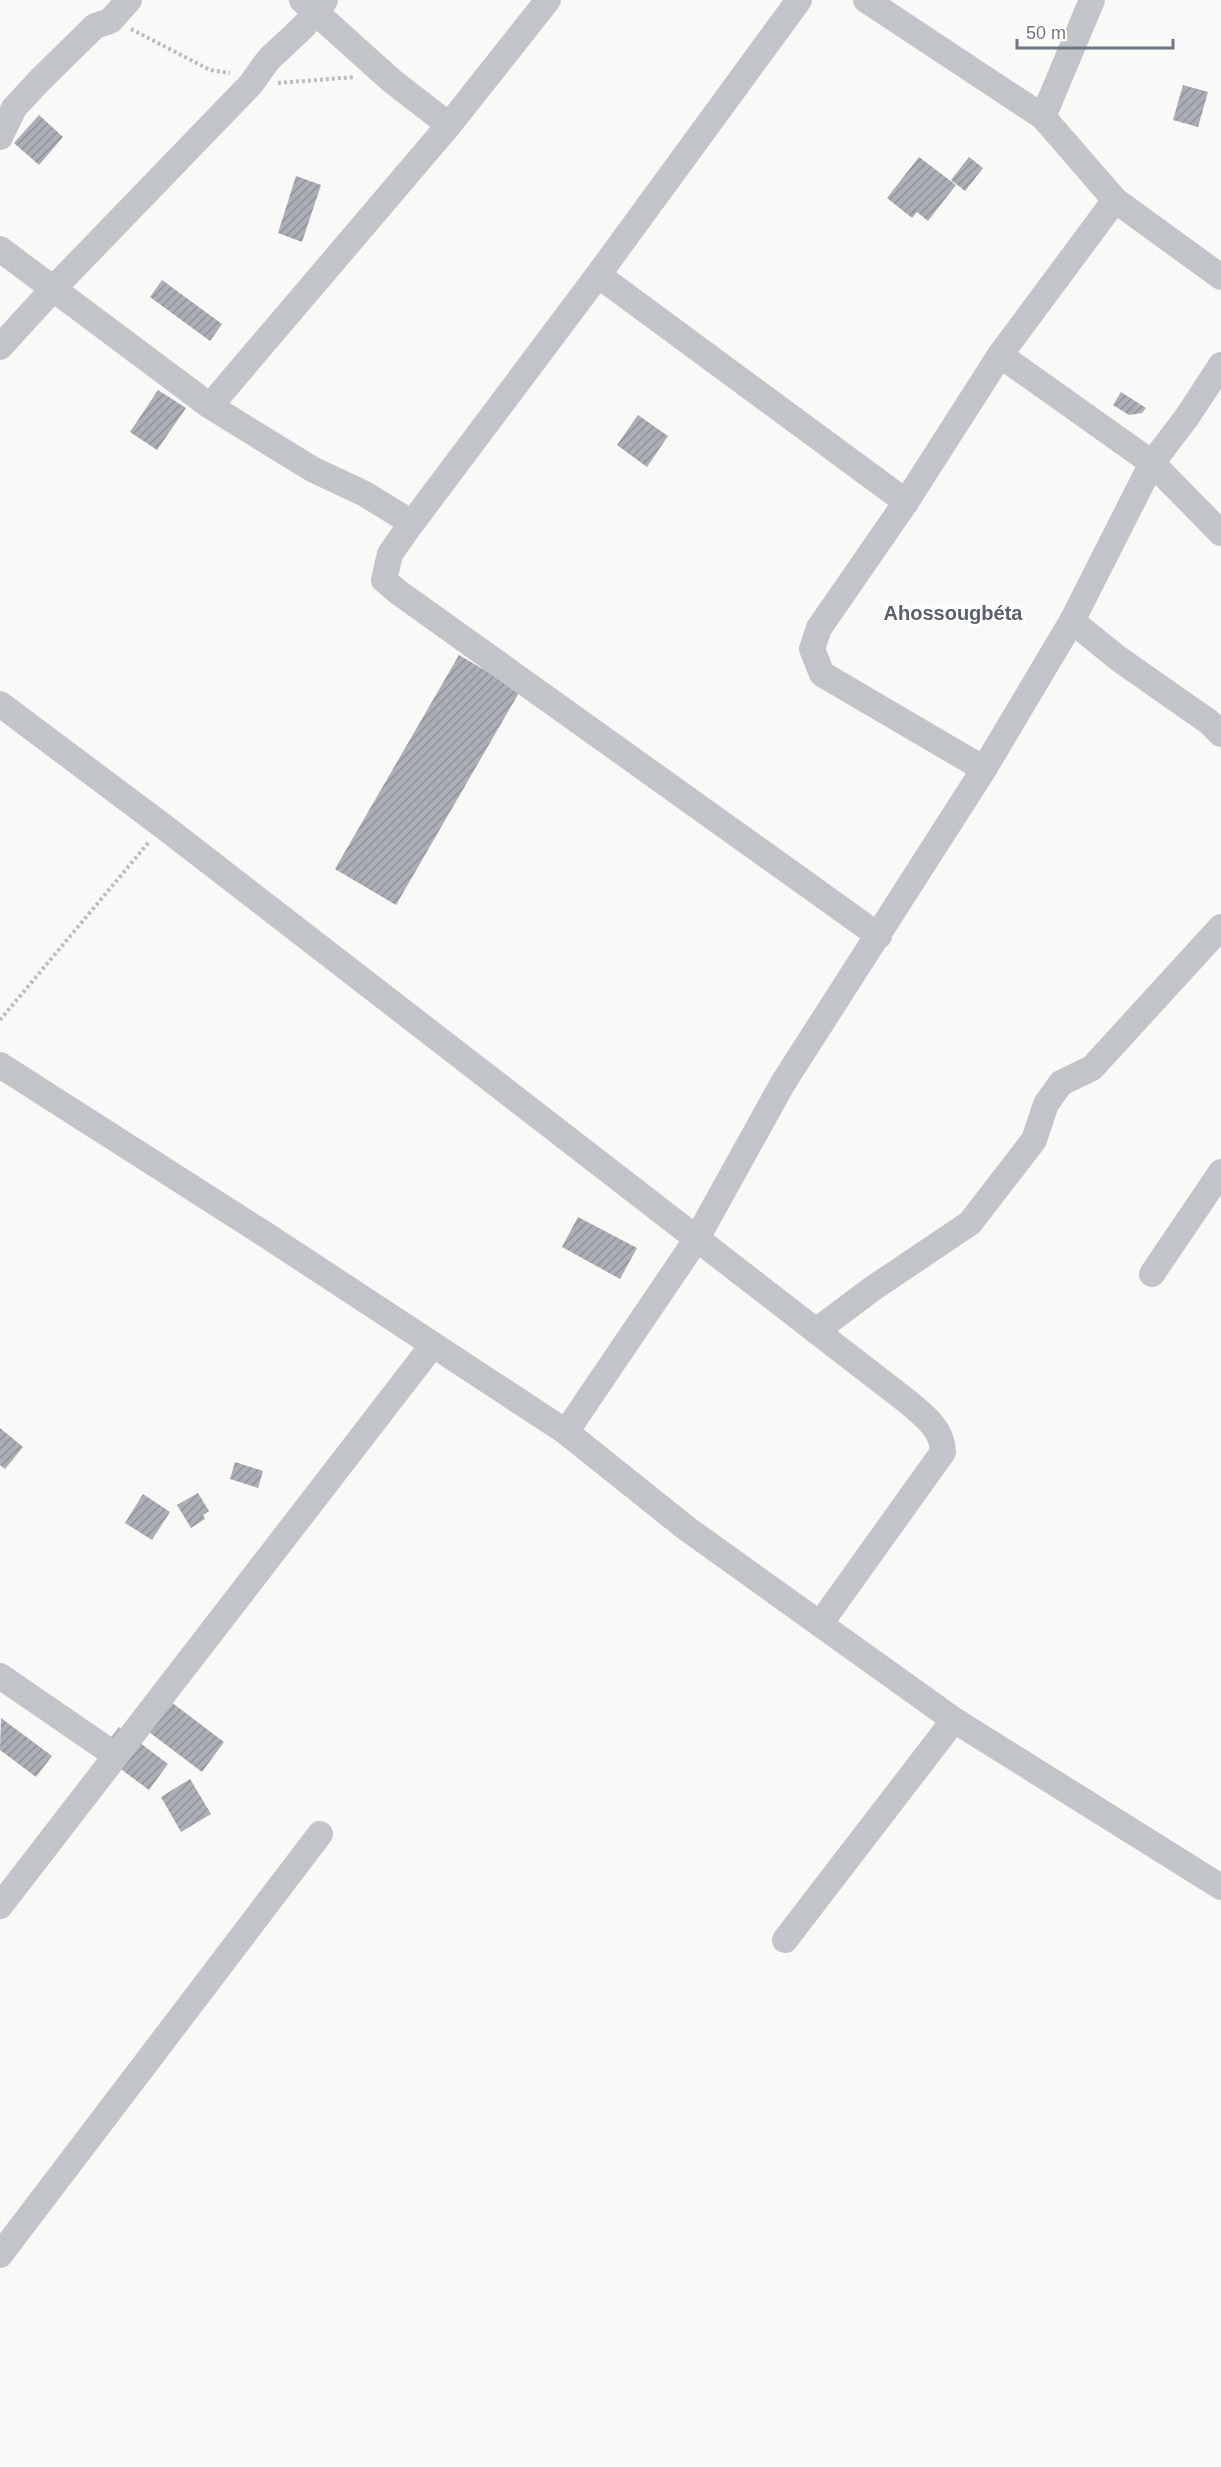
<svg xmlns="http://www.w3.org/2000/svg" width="1221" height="2467" font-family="Helvetica,sans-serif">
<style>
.building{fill:url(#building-hatch)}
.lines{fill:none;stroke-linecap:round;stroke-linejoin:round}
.path{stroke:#bbbdc0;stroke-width:4;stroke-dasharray:3 3;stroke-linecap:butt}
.minor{stroke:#c1c4c8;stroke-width:26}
.labels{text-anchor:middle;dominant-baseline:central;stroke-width:6;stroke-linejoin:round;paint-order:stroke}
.quarter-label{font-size:20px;font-weight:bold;fill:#59616a;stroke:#fff}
</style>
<defs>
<pattern id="building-hatch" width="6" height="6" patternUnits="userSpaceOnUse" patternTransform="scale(1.5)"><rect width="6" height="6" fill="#a9afb5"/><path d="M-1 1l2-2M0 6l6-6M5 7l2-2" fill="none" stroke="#8e9399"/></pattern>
</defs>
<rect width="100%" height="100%" fill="#f9f9f7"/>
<!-- building -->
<g class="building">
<path d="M1183 85 1208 92 1198 127 1173 120Z"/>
<path d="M39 115 63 137 39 165 14 143Z"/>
<path d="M919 157 956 185 928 221 917 212 912 218 887 198Z"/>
<path d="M969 157 983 168 965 191 951 180Z"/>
<path d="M296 176 321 185 302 242 278 233Z"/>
<path d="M162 280 222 324 210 341 150 297Z"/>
<path d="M158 390 186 408 157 450 130 432Z"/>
<path d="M1121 392 1146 408 1142 413 1129 415 1113 405Z"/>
<path d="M638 415 668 436 647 467 617 445Z"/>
<path d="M459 655 520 691 396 905 335 869Z"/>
<path d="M578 1217 637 1248 620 1279 562 1247Z"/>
<path d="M0 1428 23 1447 5 1469 0 1465Z"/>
<path d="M235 1462 263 1471 258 1488 230 1479Z"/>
<path d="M198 1493 209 1511 203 1515 205 1519 191 1528 177 1505Z"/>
<path d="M143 1494 170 1512 152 1540 125 1523Z"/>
<path d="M167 1699 224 1742 202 1772 145 1729Z"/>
<path d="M1 1718 52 1756 36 1777 0 1750Z"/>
<path d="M119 1727 168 1764 149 1790 99 1753Z"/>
<path d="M190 1779 211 1814 181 1832 161 1797Z"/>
</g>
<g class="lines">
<!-- path -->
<g class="path">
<path d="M131 29 210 70 230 73"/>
<path d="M278 83 355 77"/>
<path d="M0 1020 149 842"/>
</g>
<!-- minor -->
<g class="minor">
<path d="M302 0 392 81 449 125"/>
<path d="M799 0 598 275 406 531 390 554 384 580 398 592 879 936"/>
<path d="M866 0 1043 117 1115 200 1221 277"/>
<path d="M1043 117 1092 0"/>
<path d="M0 137 14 108 40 80 95 26 110 21 129 0"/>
<path d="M0 249 210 406 312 469 365 494 412 523"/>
<path d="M598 275 906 502"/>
<path d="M0 347 53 289 251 84C257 76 263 66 270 58 290 39 310 23 325 0"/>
<path d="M1000 355 1152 463 1221 533"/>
<path d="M210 406 449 125 548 0"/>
<path d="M1072 621 1119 659 1209 722 1221 734"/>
<path d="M0 704 163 826 908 1402C925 1417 942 1428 943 1452L820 1624"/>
<path d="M984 769 822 674 812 649 819 628 906 502 1000 355 1115 200"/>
<path d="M0 1065 266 1235 566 1432 686 1528 954 1720 1221 1887"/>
<path d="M1152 1274 1221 1172"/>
<path d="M816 1331 872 1289 970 1223 1034 1140 1046 1104 1061 1083 1092 1068 1221 927"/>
<path d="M566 1432 696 1240 783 1083 984 769 1072 621 1152 463 1187 417 1221 365"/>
<path d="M0 1676 115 1755"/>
<path d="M0 1906 432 1346"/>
<path d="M785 1940 954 1720"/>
<path d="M0 2255 320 1834"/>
</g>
</g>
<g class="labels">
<!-- quarter labels -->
<g class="quarter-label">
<text x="953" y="613">Ahossougbéta</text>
</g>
</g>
<!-- scale -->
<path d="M1017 39v9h156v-9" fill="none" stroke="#6c7784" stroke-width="3"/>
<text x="1026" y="39" font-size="18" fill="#6c7784" stroke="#ffffff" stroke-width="4.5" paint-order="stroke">50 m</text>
</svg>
